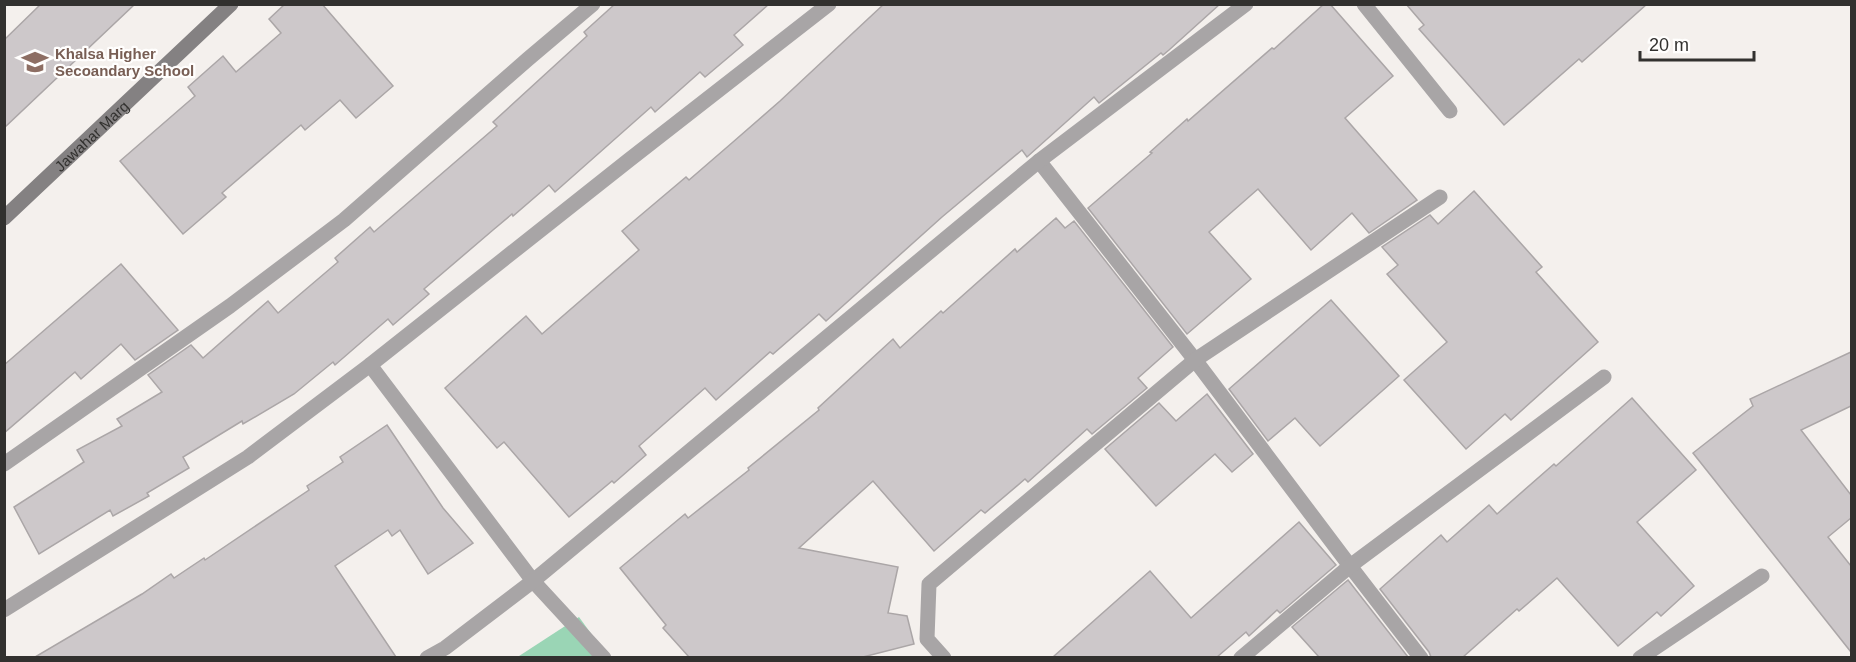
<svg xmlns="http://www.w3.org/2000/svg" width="1856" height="662" font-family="Arial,sans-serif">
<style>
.green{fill:#9ad5b5}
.building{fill:#cdc8ca;stroke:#aba6a7;stroke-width:1.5}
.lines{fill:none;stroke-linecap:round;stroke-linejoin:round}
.street{stroke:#a8a5a6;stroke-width:15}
.secondary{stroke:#848182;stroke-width:15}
.labels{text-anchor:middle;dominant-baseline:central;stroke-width:4.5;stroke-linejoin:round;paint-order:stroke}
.education-label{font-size:15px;font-weight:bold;fill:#785e54;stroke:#fffefd;text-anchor:start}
.street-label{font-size:15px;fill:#32312f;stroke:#fffefd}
</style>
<rect width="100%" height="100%" fill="#f4f0ed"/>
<!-- green -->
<path class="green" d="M579 617 608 657 516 658Z"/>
<!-- building -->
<g class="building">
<path d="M41 4H135L4 128V40Z"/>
<path d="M285 4H322L393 86 356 118 340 100 305 130 301 125 222 193 226 197 183 234 120 161 195 96 188 87 223 56 236 72 281 33 269 19Z"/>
<path d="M615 4H769L734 35 743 45 705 77 700 72 655 112 651 107 555 192 549 185 513 216 512 214 493 230 424 289 429 294 393 325 388 319 335 365 333 362 294 394 243 424 242 421 183 457 189 468 147 493 149 496 113 516 110 510 39 554 14 507 84 462 77 450 122 426 117 419 162 392 148 375 191 345 203 358 268 301 278 313 338 262 335 258 370 227 374 232 497 126 493 122 587 36 584 32Z"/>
<path d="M884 4H1220L1169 50 1163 55 1161 53 1099 103 1094 97 1027 157 1022 150 942 217 826 321 819 314 773 354 770 352 716 400 705 388 639 446 646 455 614 483 612 481 569 517 504 442 497 448 445 388 526 316 542 334 639 250 622 231 686 177 689 180 733 142 780 101Z"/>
<path d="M1324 4H1330L1393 76 1345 118 1417 200 1369 233 1352 213 1311 250 1258 189 1209 232 1251 279 1187 334 1088 208 1152 153 1150 152 1187 119 1188 121 1272 48 1274 49Z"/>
<path d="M1406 4H1647L1582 62 1579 59 1504 125 1419 29 1424 25Z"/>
<path d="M1474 191 1542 267 1536 272 1598 342 1511 420 1505 414 1466 449 1404 380 1447 342 1387 274 1398 265 1382 247 1430 215 1438 224Z"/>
<path d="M1056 218 1065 228 1074 221 1173 347 1138 378 1147 388 1092 434 1087 429 1028 482 1025 479 985 513 981 510 934 551 873 481 799 548 898 567 888 613 907 616 914 644 863 657H689L663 628 666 625 620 568 685 514 688 518 749 470 748 468 819 410 818 408 893 339 900 348 941 311 943 313 1015 249 1017 252Z"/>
<path d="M121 264 178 330 135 360 121 344 81 379 75 372 4 433V365Z"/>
<path d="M1331 300 1399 376 1320 446 1295 418 1268 441 1229 389Z"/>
<path d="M1851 352V406L1801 430 1851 495V518L1828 537 1851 566V652L1693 453 1753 406 1750 399Z"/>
<path d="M1207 394 1253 454 1232 472 1215 454 1156 506 1105 449 1159 403 1176 421Z"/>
<path d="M1632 398 1696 470 1637 522 1694 586 1661 616 1657 612 1618 646 1557 578 1519 611 1517 609 1463 657H1431L1429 652 1380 589 1441 535 1447 542 1489 505 1497 514 1554 464 1556 466Z"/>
<path d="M387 425 443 508 473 543 428 574 400 530 392 536 388 530 335 566 396 657H35L142 594 171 574 174 578 204 558 205 560 309 490 307 486 343 462 340 457Z"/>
<path d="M1299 522 1336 565 1280 613 1277 610 1249 636 1246 632 1217 657H1053L1150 571 1191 618Z"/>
<path d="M1348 580 1408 657H1319L1292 627Z"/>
</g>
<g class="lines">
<!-- street -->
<g class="street">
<path d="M1364 4 1450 111"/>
<path d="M1039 161 1195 360 1350 566 1421 658"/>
<path d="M370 365 533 581 604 658"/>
<path d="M4 464 230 306 344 220 528 59 593 4"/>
<path d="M4 610 248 457 370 365 629 160 829 4"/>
<path d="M427 658 445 648 533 581 1039 161 1246 4"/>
<path d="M944 658 927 639 929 584 1195 360 1440 197"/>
<path d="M1241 658 1350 566 1604 377"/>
<path d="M1640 658 1762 576"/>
</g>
<!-- secondary -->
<path class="secondary" id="s1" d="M4 218 231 4"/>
</g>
<!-- icons -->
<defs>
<g id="school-bare" transform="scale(2.07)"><path d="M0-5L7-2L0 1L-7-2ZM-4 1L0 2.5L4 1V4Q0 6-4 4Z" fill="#8d6e63" stroke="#fffefd" stroke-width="2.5" paint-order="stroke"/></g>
</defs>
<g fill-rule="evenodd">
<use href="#school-bare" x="35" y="62"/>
</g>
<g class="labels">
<!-- education labels -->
<g class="education-label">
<text x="55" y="53">Khalsa Higher<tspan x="55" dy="17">Secoandary School</tspan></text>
</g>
<!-- street labels -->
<g class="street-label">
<text stroke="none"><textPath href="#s1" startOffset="120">Jawahar Marg</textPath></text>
</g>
</g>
<!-- border -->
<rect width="1856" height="662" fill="none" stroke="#32312f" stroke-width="12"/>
<!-- scale -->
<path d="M1640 51v9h114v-9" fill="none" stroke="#32312f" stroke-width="3"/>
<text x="1649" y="51" font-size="18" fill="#32312f" stroke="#fffefd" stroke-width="4.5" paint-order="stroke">20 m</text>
</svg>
